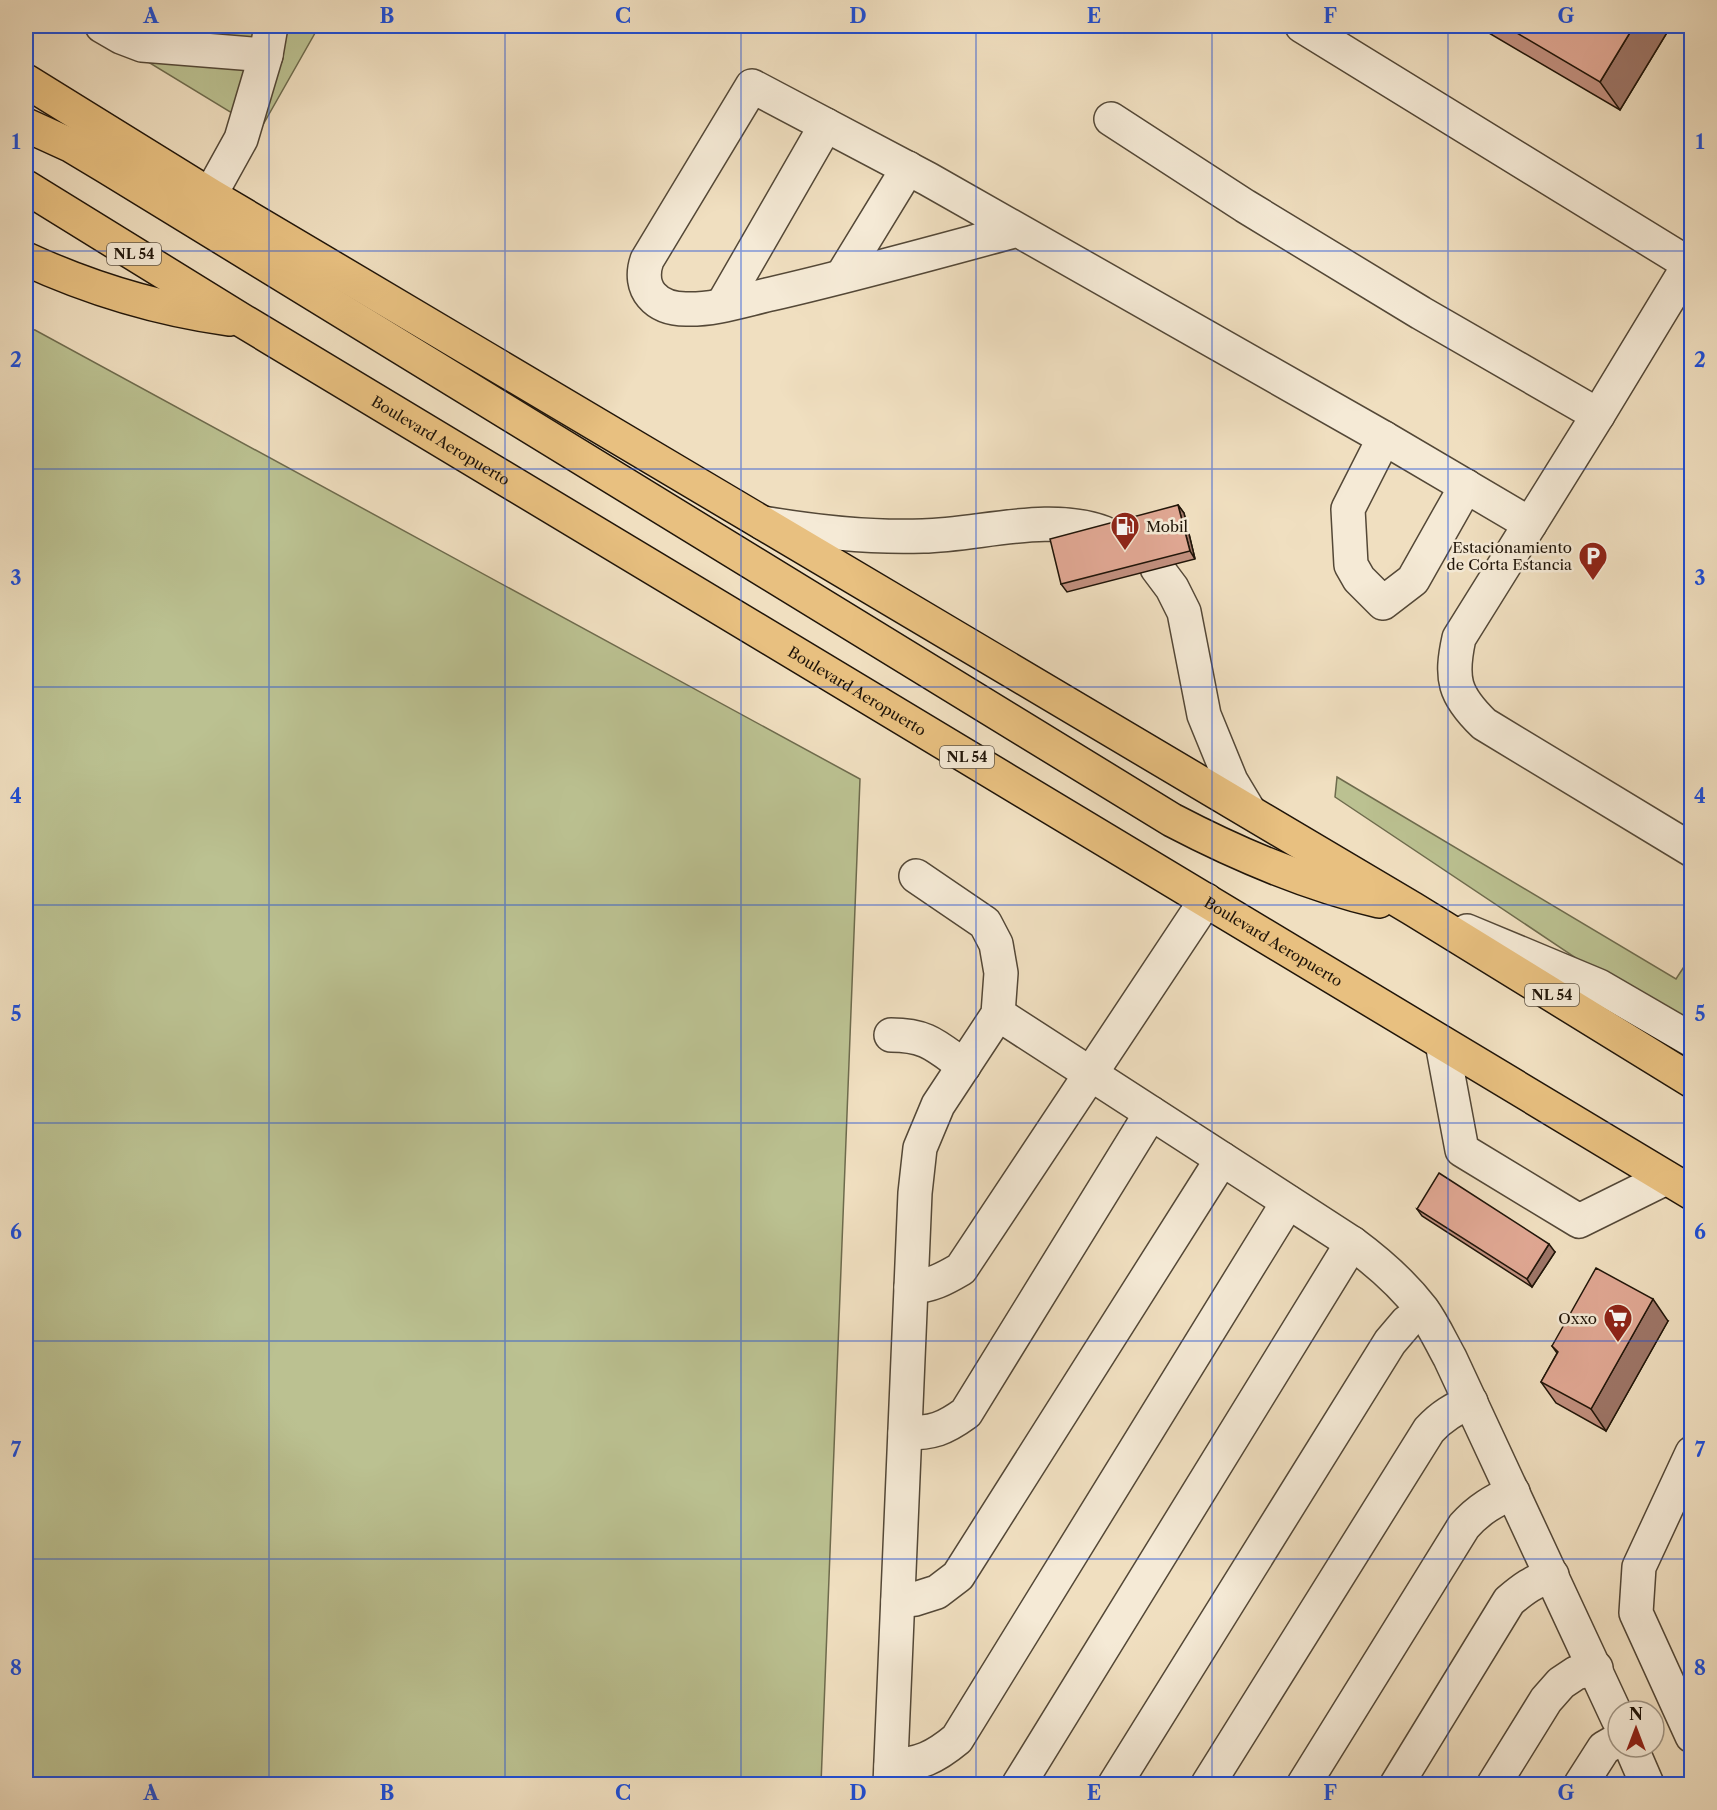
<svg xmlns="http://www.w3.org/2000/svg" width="1717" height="1810" font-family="'Libre Caslon Text',serif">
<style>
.green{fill:#bbc191;stroke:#6e6b4d;stroke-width:1.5}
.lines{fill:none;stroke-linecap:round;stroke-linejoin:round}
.minor-casing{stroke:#544837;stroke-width:36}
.highway-casing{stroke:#201509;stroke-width:36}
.minor{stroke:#f5ead6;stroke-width:33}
.highway{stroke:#e8c080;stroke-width:33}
.wall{fill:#c2907f;stroke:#201509;stroke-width:1.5}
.shaded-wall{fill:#9e7668;stroke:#201509;stroke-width:1.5}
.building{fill:#e1a894;stroke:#201509;stroke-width:1.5}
.grid{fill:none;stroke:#1d4ed8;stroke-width:1.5;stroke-opacity:0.55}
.labels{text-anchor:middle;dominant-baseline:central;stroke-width:5;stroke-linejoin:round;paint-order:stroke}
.shield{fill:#f5ead6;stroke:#605546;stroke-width:1.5}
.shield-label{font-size:14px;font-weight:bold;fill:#201509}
.street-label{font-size:15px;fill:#201509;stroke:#f5ead6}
.poi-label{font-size:15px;fill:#201509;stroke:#f5ead6;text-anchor:end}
.neatline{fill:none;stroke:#1d4ed8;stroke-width:2}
.grid-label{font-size:20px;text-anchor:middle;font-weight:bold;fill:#1d4ed8}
</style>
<rect width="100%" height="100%" fill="#f0dfc0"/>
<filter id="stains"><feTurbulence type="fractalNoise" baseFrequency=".00333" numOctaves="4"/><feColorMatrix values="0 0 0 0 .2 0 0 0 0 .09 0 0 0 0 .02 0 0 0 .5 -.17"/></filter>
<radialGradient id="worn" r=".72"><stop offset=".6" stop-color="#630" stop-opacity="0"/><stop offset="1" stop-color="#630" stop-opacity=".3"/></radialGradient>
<!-- green -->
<g class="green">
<path d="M89 26H319L260 130Z"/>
<path d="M26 329 35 330 860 779 821 1784H26Z"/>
<path d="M1337 777 1676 979 1691 956V1028L1594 970 1335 797Z"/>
</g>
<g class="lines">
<!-- minor casing -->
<g class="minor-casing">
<g id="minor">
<path d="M102 26 121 37 142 45 266 55"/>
<path d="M1302 26 1689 264"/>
<path d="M1111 119 1245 206 1421 313 1598 415"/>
<path d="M210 195 241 139 266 55 271 26"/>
<path d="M1018 230C936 252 854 275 771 294 744 300 714 310 686 309 656 309 637 289 647 260L752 86 928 179 1384 438 1530 524"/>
<path d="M1692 260 1598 415 1459 638C1450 679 1454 695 1484 724L1692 850"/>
<path d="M842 276 908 168"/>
<path d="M723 304 826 125"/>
<path d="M1384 438 1348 509 1351 565 1359 579 1383 603 1413 580 1466 486"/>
<path d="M763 523C816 532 869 538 923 536 979 535 1050 512 1104 533"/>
<path d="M1157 568 1172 588 1184 612 1204 715 1231 781 1249 811"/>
<path d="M1467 931 1599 986 1692 1040"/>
<path d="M998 1014 1352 1243C1379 1263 1402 1283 1422 1309 1433 1324 1441 1342 1450 1358L1618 1719"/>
<path d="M891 1035C927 1035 936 1046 964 1066"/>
<path d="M1442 1043 1462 1150 1579 1221 1666 1178"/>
<path d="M911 1287C931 1286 944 1279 961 1269L1206 900"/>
<path d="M905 1433C933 1433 944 1429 966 1413L1151 1113"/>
<path d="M1692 1453 1639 1567 1636 1613 1692 1736"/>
<path d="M898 1601 915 1599 937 1592 958 1576 1222 1159"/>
<path d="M1631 1747 1647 1784"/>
<path d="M891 1766C920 1764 934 1758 957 1739L1288 1202"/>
<path d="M890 1784 915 1193 920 1148 938 1105 998 1014 1001 973 996 944 985 923 916 876"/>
<path d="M1019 1784 1352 1243"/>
<path d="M1115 1784 1390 1342 1407 1322 1423 1311"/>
<path d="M1208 1784 1429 1430C1442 1416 1454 1409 1471 1402"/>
<path d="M1304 1784 1464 1526C1479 1509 1494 1501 1513 1492"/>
<path d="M1397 1784 1509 1601C1523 1589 1534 1581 1552 1575"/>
<path d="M1494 1784 1546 1700 1561 1683 1576 1673 1596 1668"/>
<path d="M1581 1784 1604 1748 1618 1740"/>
</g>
</g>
<!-- highway casing -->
<g class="highway-casing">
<g id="highway">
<path d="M26 81 210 195 1413 909 1692 1081"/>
<path d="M26 125 72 146 107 167 1172 820C1239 855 1306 884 1379 901"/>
<path id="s1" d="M26 187 243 321 1692 1193"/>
<path d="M26 259C91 289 158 309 229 319"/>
</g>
</g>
<!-- minor -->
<use href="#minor" class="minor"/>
<!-- highway -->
<use href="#highway" class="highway"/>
</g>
<!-- wall -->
<g class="wall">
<path d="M1477 26H1671L1620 110Z"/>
<path d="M1178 505 1184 513 1195 559 1067 592 1061 584Z"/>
<path d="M1417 1209 1555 1252 1532 1287 1422 1216Z"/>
<path d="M1668 1321 1606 1431 1556 1403 1541 1382 1557 1353 1552 1346Z"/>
</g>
<!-- shaded-wall -->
<g class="shaded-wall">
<path d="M1634 26H1671L1620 110 1600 82Z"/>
<path d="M1178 505 1184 513 1195 559 1190 551Z"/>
<path d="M1549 1244 1555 1252 1532 1287 1527 1279Z"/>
<path d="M1653 1299 1668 1321 1606 1431 1591 1409Z"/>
</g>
<!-- building -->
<g class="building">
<path d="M1505 26H1634L1600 82Z"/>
<path d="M1178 505 1190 551 1061 584 1050 539Z"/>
<path d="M1439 1173 1549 1244 1527 1279 1417 1209Z"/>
<path d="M1596 1268 1653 1299 1591 1409 1541 1382 1558 1352 1552 1346Z"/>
</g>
<!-- grid -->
<path class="grid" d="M269 26V1784M505 26V1784M741 26V1784M976 26V1784M1212 26V1784M1448 26V1784M26 251H1692M26 469H1692M26 687H1692M26 905H1692M26 1123H1692M26 1341H1692M26 1559H1692"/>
<!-- icons -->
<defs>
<g id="fuel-pin" transform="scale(1.5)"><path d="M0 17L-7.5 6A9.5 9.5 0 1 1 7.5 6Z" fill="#8f2418" stroke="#f5ead6"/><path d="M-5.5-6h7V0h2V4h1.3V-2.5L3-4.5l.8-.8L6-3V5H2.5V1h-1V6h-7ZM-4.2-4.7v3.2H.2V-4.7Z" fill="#fff"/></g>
<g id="parking-pin" transform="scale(1.5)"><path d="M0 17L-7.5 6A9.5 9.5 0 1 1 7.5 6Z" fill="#8f2418" stroke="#f5ead6"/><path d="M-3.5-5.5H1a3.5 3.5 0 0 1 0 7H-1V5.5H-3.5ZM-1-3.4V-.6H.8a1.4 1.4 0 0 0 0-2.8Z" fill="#fff"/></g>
<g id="supermarket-pin" transform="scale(1.5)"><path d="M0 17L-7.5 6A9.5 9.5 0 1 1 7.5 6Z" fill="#8f2418" stroke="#f5ead6"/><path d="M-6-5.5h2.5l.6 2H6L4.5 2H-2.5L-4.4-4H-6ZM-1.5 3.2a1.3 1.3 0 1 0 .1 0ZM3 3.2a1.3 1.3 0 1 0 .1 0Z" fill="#fff"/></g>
</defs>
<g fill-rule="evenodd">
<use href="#fuel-pin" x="1125" y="526"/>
<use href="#parking-pin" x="1593" y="556"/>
<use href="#supermarket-pin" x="1618" y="1318"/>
</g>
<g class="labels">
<!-- shield labels -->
<g class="shield">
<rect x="107" y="243" width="54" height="22" rx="4.5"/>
<rect x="940" y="746" width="54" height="22" rx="4.5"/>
<rect x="1525" y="984" width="54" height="22" rx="4.5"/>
</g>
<g class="shield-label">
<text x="134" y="254">NL 54</text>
<text x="967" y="757">NL 54</text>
<text x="1552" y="995">NL 54</text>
</g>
<!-- street labels -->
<g class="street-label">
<text stroke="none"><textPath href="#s1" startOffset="486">Boulevard Aeropuerto</textPath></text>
<text stroke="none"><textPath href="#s1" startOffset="972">Boulevard Aeropuerto</textPath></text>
<text stroke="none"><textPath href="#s1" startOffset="1458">Boulevard Aeropuerto</textPath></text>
</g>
<!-- poi labels -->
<g class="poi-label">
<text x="1146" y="526" text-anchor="start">Mobil</text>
<text x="1572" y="547">Estacionamiento<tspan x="1572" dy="17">de Corta Estancia</tspan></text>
<text x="1597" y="1318">Oxxo</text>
</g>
</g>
<!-- margin -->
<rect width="1717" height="1810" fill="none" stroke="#f0dfc0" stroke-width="66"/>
<!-- north arrow -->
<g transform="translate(1636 1729)"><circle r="28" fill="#f5ead6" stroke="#a09584" stroke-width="1.5"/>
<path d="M0-4.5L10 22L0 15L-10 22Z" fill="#8f2418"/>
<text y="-9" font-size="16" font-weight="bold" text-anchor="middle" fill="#201509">N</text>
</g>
<rect x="33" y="33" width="1651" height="1744" class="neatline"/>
<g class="grid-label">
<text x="151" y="23">A</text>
<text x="387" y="23">B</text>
<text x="623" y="23">C</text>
<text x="858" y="23">D</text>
<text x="1094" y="23">E</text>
<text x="1330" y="23">F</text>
<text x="1566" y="23">G</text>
<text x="16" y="149">1</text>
<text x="1700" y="149">1</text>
<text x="16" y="367">2</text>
<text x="1700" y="367">2</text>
<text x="16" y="585">3</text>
<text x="1700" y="585">3</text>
<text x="16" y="803">4</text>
<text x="1700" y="803">4</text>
<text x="16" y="1021">5</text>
<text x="1700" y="1021">5</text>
<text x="16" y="1239">6</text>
<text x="1700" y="1239">6</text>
<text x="16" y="1457">7</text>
<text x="1700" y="1457">7</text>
<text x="16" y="1675">8</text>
<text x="1700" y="1675">8</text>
<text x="151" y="1800">A</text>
<text x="387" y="1800">B</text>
<text x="623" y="1800">C</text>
<text x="858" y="1800">D</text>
<text x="1094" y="1800">E</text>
<text x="1330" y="1800">F</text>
<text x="1566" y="1800">G</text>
</g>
<rect width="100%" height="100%" filter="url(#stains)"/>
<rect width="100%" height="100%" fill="url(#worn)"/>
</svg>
